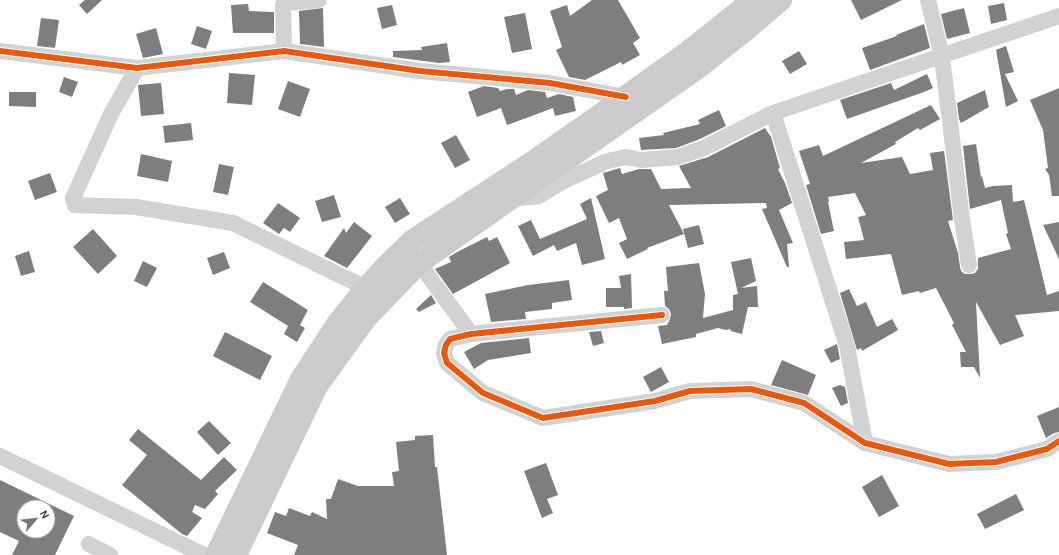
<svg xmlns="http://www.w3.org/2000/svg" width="1059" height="555" font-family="Karla,sans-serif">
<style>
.building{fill:#7e7e7e;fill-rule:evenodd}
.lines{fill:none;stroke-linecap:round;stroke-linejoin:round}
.minor{stroke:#d2d2d2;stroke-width:16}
.secondary{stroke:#cbcbcb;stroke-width:22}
.cycleway-casing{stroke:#fff;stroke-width:8}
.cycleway{stroke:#e8590c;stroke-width:6}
</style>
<rect width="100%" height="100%" fill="#fff"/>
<!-- building -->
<g class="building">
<path d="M85 0H102L87 14 79 5Z"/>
<path d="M592 0H618L640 38 633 43 640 55 622 65 621 62 585 80 569 77 556 50 562 47 550 11 567 5 570 16Z"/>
<path d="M851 0H902L861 20Z"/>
<path d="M1004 3 1007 20 991 24 988 6Z"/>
<path d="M248 4 249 11 274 12V33H233L231 5Z"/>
<path d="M392 5 397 25 382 29 377 8Z"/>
<path d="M323 8 324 47 300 44 299 11Z"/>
<path d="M964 8 970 33 947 39 941 14Z"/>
<path d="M525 13 532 49 512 53 504 17Z"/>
<path d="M41 18 59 20 55 48 37 46Z"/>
<path d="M924 24 930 48 870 70 862 48 897 36 896 35Z"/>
<path d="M197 26 212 31 206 49 191 44Z"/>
<path d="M156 28 163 54 143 58 136 34Z"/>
<path d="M447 43 450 62 439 63 393 57V51L422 50 421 47Z"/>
<path d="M1006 46 1014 72 1005 74 1018 101 1006 107 996 50Z"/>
<path d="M799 51 807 64 790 74 782 61Z"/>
<path d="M229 73 255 75 252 105 227 103Z"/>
<path d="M927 74 933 88 924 92 847 119 840 100 891 83 894 90Z"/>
<path d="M64 77 78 82 72 97 59 92Z"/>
<path d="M288 81 310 89 300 117 278 109Z"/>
<path d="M161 83 164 114 141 116 138 85Z"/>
<path d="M484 86 498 88 500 91 507 89H514L516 95 528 90 545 92 547 98 559 94 573 97 576 111 555 116 553 108 507 125 501 108 477 117 468 92Z"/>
<path d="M1059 88V196H1052L1049 175 1045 169 1048 168 1043 130 1030 100Z"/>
<path d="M985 90 989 107 961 123 959 119 957 103Z"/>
<path d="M9 92H36V107L9 106Z"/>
<path d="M931 105 940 119 920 130 918 128 895 142 896 144 861 163 902 157 910 174 933 170 930 153 944 151 953 220 948 221 958 253 960 267 961 271 965 274H971L975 273 978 269V258L1011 249 1006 234 1008 233 1001 200 970 209 963 146 976 144 981 177 982 176 985 188 993 186 1012 185 1013 202 1024 200 1047 295 1059 291V311L1015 315 1024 336 1000 345 976 302 980 378 974 367H961L960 352H966L952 325 954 323 936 288 920 293 919 291 902 295 891 254 846 259 844 242 864 240 858 217 866 215 855 193 828 197 829 201 828 202 834 231 821 234 806 185 810 184 799 151 819 145 823 156Z"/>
<path d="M719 110 726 126 700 139 676 148 641 150 639 138 664 135 663 133 700 124 698 120Z"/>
<path d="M191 123 193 140 165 143 163 126Z"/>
<path d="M765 128 771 137 780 168 778 169 785 183 792 203 779 210 793 243 787 244 789 267H787L762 209 767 208 766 203 669 205 684 234 647 248 648 249 627 259 619 243 627 239 619 218 609 223 596 196 608 190 603 173 620 168 622 174 639 169H651L661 189 691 188 679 166 708 157Z"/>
<path d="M456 135 470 160 455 168 441 143Z"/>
<path d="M141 154 172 161 168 182 137 176Z"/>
<path d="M219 164 234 167 228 195 213 192Z"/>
<path d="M50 173 57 192 35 200 28 181Z"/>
<path d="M334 195 341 217 322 222 315 201Z"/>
<path d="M400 198 410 214 395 223 385 207Z"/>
<path d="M591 198 605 259 582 265 576 243 557 251 554 245 533 256 518 226 531 220 540 239 587 219 580 204Z"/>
<path d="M278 203 300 218 290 232 284 228 279 234 263 223Z"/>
<path d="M354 222 372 236 347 268 324 256 344 228 346 233Z"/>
<path d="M1059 222V259L1043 225Z"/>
<path d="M699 225 704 244 688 248 683 229Z"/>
<path d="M93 229 117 256 98 274 73 247Z"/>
<path d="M487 237 489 241 497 237 510 263 453 294 435 269 451 262 449 257 457 252Z"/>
<path d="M29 251 35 272 21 276 15 256Z"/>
<path d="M224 252 230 268 213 275 207 258Z"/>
<path d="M751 258 756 281 741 288 757 286 758 307H748L742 334 731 331 730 329 726 330 718 328 696 334V337L662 344 658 326 667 325 670 319 671 314 669 309 665 306 664 291H668L666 267 699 263 705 294 703 318 733 310V295L738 294 731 262Z"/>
<path d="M143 261 157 268 147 287 134 281Z"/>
<path d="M631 274 632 308 624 309V307H606V288H621L619 276Z"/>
<path d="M569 280 572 300 552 303V309L525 312 526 319 491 322 485 294 528 285Z"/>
<path d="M263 282 308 310 300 325 305 328 297 342 284 334 288 326 250 302Z"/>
<path d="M849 289 857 306 866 302 877 327 892 319 898 330 862 351 861 348 857 350 840 293Z"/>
<path d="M431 295 436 303 419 312 416 309Z"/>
<path d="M601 331 604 343 593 346 589 332Z"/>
<path d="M225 332 272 356 260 380 213 356Z"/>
<path d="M529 338 531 353 488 360 474 369 464 352 481 343Z"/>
<path d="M837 344 840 359 831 363 824 350Z"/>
<path d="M782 360 816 375 808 395 771 385Z"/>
<path d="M661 367 669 382 651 392 643 377Z"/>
<path d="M840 385 845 387 848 403 841 406 832 388Z"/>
<path d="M1059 407V432L1054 433 1046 438 1037 416Z"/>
<path d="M209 421 231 443 218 455 197 432Z"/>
<path d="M138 429 201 480 224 457 237 470 215 491 218 494 205 509 195 505 192 512 202 518 187 536 182 534 122 485 147 455 129 440Z"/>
<path d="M433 435 435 467H437L447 555H294L298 545 267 533 275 512 286 516 289 508 310 516 312 512 327 519 326 499H331L338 479 358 486H394L392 472 399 471 396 442 415 440V436Z"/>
<path d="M546 463 558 495 547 499 553 513 542 518 524 471Z"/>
<path d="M882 475 899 506 879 517 862 487Z"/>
<path d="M0 480 74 516 55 555H12L19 541 0 532ZM24 507H48V531H24Z"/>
<path d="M1016 494 1024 510 985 529 977 514Z"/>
</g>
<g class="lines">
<!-- minor -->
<g class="minor">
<path d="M928 0 942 57 962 219 969 265"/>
<path d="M0 51 137 68 284 51 420 71 550 83 626 97"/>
<path d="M284 51 283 5 288 3 319 0"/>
<path d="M137 68 111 114 73 198 75 205 136 207 233 223 366 288"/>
<path d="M773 113 847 346 865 443"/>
<path d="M512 199 539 196 564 181 607 161 626 157 641 160 678 157 704 148 773 113 1059 16"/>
<path d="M419 263 471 334"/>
<path d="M662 315 471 334 450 339 446 345 444 353 447 363 483 393 543 418 655 401 690 391 751 389 804 403 865 443 949 464 996 462 1047 449 1059 441"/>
<path d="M0 456 204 555"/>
<path d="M89 544 110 555"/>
</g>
<!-- secondary -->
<g class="secondary">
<path d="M216 555 301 379 337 324 366 288 384 268 413 240 531 163 601 114 685 54 753 0"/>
<path d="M236 555 317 386 366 318 419 263 698 68 746 30 781 0"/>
</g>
<!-- cycleway casing -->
<g class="cycleway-casing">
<g id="cycleway">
<path d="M0 51 137 68 284 51 420 71 550 83 626 97"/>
<path d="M662 315 471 334 450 339 446 345 444 353 447 363 483 393 543 418 655 401 690 391 751 389 804 403 865 443 949 464 996 462 1047 449 1059 441"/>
</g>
</g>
<!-- cycleway -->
<use href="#cycleway" class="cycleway"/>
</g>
<!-- north arrow -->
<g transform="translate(36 519) rotate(62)"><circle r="19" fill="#ffffff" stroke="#ababab"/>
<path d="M0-3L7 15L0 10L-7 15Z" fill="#767676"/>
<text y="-6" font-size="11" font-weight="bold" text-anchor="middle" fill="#2d2d2d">N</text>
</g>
</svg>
